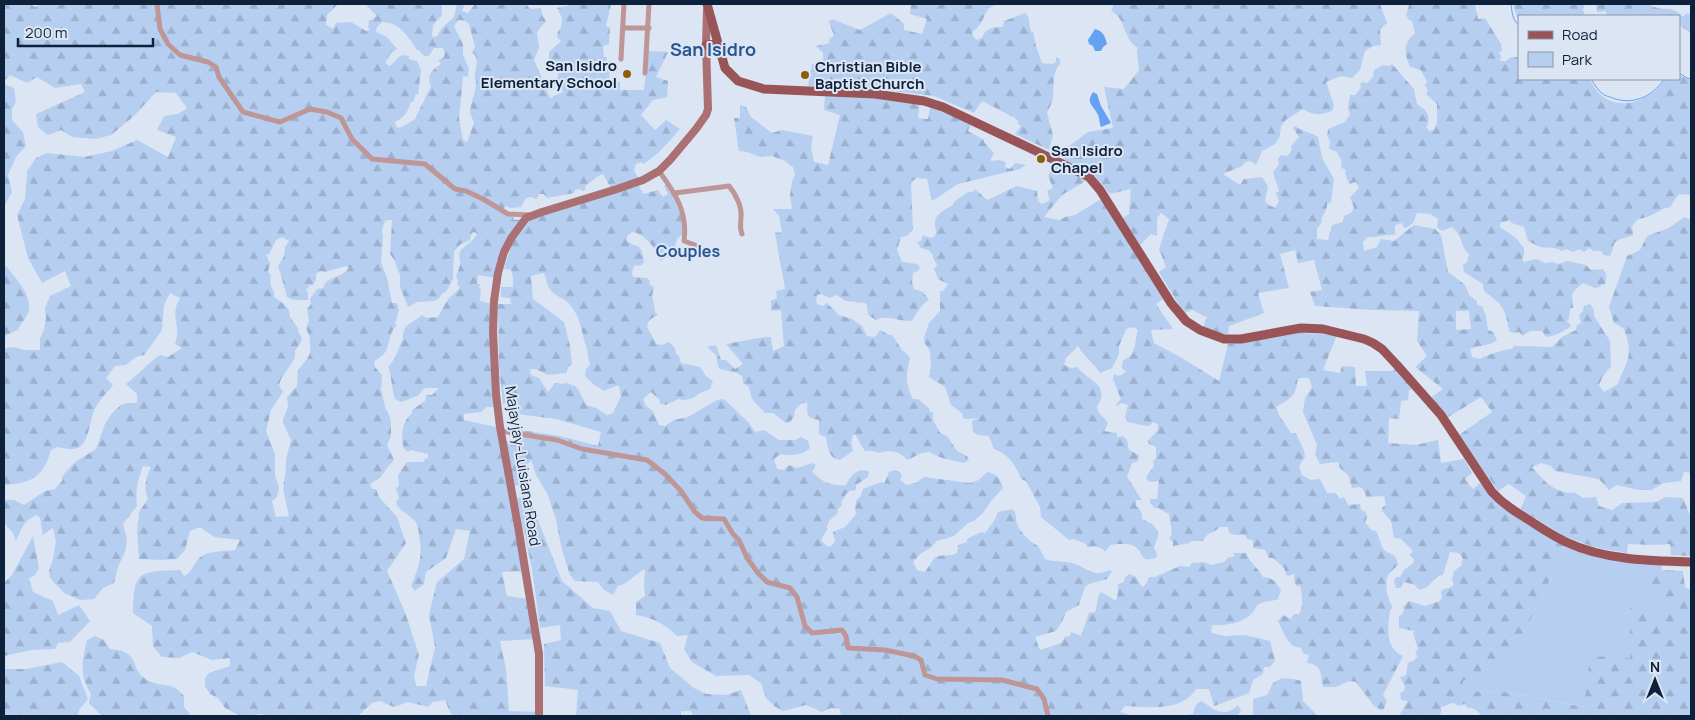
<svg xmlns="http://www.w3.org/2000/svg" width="1695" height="720" font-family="Manrope,sans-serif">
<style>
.green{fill:#b6cff0}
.forest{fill:url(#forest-firs);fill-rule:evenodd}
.water{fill:#65a2f4}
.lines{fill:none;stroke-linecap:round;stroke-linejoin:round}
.stream{stroke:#65a2f4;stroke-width:1}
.street{stroke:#bf9697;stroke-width:5}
.secondary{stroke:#aa7073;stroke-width:8}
.primary{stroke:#995458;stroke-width:9}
.poi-dot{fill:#8c5f04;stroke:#dbe5f3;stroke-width:2}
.labels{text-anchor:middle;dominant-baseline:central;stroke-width:4;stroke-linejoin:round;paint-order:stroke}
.poi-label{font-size:15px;font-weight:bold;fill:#0e213b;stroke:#dbe5f3;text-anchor:start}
.street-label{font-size:15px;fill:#0e213b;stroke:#dbe5f3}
.neighbourhood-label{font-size:16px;font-weight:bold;fill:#295691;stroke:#dbe5f3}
.quarter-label{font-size:18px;font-weight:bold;fill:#295691;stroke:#dbe5f3}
</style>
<defs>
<pattern id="forest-firs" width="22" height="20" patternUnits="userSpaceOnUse" patternTransform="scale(1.25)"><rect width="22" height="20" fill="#b6cff0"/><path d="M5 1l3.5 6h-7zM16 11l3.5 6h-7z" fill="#9bb1cf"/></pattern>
</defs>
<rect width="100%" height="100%" fill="#dbe5f3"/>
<!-- green -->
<path class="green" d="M1564 545 1647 562V576L1662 612 1630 658 1585 707 1504 692 1463 691V681L1513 655 1554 571Z"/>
<!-- forest -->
<g class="forest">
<path d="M4 4H30L35 7 42 4H338L327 15 326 25 333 29 336 23 351 22 366 31 370 30 368 27 369 20H372L377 16 367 6V4H442V15L433 25 432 37 437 36 442 28 454 17 457 4H465L462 11 468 13 475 4H526L530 9 541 8 542 15 546 21 537 32 539 48 534 60C540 72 544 85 550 98L563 92 557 79 560 68 549 59V52L561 41 557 37 558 31 561 28 562 18 557 8 576 4H611L606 26 610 28 609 44 603 46 604 57H607L606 61H612L610 65 609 82H620V90H644L648 51 668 52 656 77 668 81 667 97 653 100 641 115 655 130 666 120 680 129C668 142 659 155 643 164L641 162 636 164 634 170 639 180 611 189 603 174C595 177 592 182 585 186L586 189 584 191 579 189 575 190 574 193 547 198 544 194H539L537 199 531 197 526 198 521 207 511 208 505 206 503 213 513 216 514 220 524 219 518 226 496 278 478 275 477 284H480L479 288 481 289 480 301 492 304 497 407H486L481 412 464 414V420L500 428 524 571 502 572 507 596 529 599 535 639 500 641 506 669 509 711 539 712 538 716H452L445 700 433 702 428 707 408 702 394 707 380 701 372 703 358 716H265L261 714 240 716 225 708 218 698 210 694 205 686V678L209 673 230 666V658L212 660 192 652 179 658 162 657 153 646 152 626 133 613C134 569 139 572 180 570L184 576C192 572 192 567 197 561 204 550 222 552 235 550L240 540 214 537 200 527 190 531 185 550 177 559 161 560 139 559 137 532 139 512 148 499C143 487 146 478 151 467L143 466C138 480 135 491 137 506L123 524 127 538 125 552 118 567 114 583 103 588 94 599 80 600 64 593 50 578 49 571 53 559 56 541 53 528 43 535 40 518 37 515C24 520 21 529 16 541L13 533 4 523V500H14L24 505 45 491 55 489 62 481 63 475 75 462 96 449 105 424 112 413 121 405 128 403H137V394L126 384C138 375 147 364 160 355L168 357 182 348 175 344C182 325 169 316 180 298L170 293 164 305 162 330 153 343 144 355 136 357 126 365 115 366 106 378 113 385C106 394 96 403 93 414 86 435 89 456 58 447L51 450C43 478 31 483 4 485V349C16 345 16 349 26 350 30 350 35 350 40 350V338L44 330 46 318 45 308 50 296 71 286 65 271 42 283 28 258 17 215 25 199 27 171 36 158 47 153 84 157 112 151 137 140 168 157 176 137 157 130 164 116 178 114 187 108 176 93 156 92 134 116 111 135 96 139 72 137 61 130 48 135 38 127 36 114 85 92 81 84 55 88 37 77 27 83 10 75 4 81ZM458 20 466 21 469 24 475 47 472 52C480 59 476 65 475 74 474 78 477 81 476 85 475 94 471 102 470 111 470 115 473 119 474 123L467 142 463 140 459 118 463 77 464 76 468 77 469 69 463 55V44L454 26ZM382 22C399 22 408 36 417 50H419L424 56H429L434 48H443L445 54 443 58 438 60 441 64C432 70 426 75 431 86L415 119 402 127 397 128 395 122C404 118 408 111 411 102H413L416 94 418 95 421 70 417 61 409 59V56L402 55 399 57 390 66 385 63 391 53 397 49 387 37 376 32 377 27ZM389 220H392L390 254 395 261 398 271 400 274V287L408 307 417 302 434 301 438 299 443 293 446 292 453 279 454 251 461 244 470 240 471 235 473 232 477 233C474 242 466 244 461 250 457 256 461 260 460 265 459 269 457 273 456 277L458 281 457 284 460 288 448 299 438 317 426 318 422 315C412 324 402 324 403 339 398 349 396 359 388 367L390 372 393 392 395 399 399 401 402 402 419 395 423 389 427 388H439L432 395H426L425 401 412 410V413C402 422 400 436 404 449L408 452 410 450 428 454V458L425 459 423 462H407L398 475 399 486 396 488 399 498 396 502C398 511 409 514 415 521 418 525 419 531 419 536 423 557 419 566 411 586L415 591 424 584 426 572 446 558 456 529 470 531 464 559 437 582 429 615 435 647 426 686H416L414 675 419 655 405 612 387 571 406 543 397 517 379 497 376 489H372L370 484 380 478 387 468 394 460 387 445 391 436V422L389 415 385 407 381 389 382 375 375 367 374 362C378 358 383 356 386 351 390 342 389 333 397 325L395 324 399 310 397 303H392L387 278 381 262 383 237 382 230 385 221ZM282 237 289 241 285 247 284 256 278 266 281 275 287 297 294 300H308V293L306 290 310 285H313L316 279V274L320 271 325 272 346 266 349 268C340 280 327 275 323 288L317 289 310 299 311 304 307 309 309 321 306 328 310 338V353L307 359 298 370 297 386 287 397 288 407 283 419V423L291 440 286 459V469L283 489 289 516 276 517 272 501 277 497 279 488 275 475V454L266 431 271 410 283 392 279 385 281 379 295 358V351L302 340 301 336 299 334 298 328 290 317 289 310 283 303 274 297C275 287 268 289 271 275L268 272 270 263 266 255 269 254 276 240Z"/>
<path d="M911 4H998C981 8 987 23 973 31L972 34 976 40 982 38C985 28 994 27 1003 27L1004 21 1025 13 1028 16 1031 32 1033 31 1036 46 1042 63 1052 64 1056 62V57L1060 59V64C1052 72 1054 87 1053 97 1053 102 1049 108 1047 113L1053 135 1049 150 1015 134 1021 126 1018 124V121L1015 118 982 101 974 113 934 96 870 88 808 86 812 64 823 63V53L816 46 830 43 829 40 834 35 829 22 832 19 860 30 891 13 904 24V30L922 34 927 19 910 14Z"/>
<path d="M1114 4H1380L1387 23 1380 29 1381 45 1373 46 1365 51 1360 70 1352 78 1341 76 1326 82 1334 105 1332 111C1320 115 1314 116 1303 109L1287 119 1281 126 1280 136 1275 144 1262 151 1256 165 1251 161 1245 162 1242 166 1223 174 1240 185 1244 179 1262 177 1268 186 1265 201 1269 205 1275 208 1279 201 1276 193 1279 191 1273 172 1279 164 1278 159 1281 155 1288 156 1292 149 1291 146 1299 137 1293 128 1295 126C1302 131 1310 132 1318 137L1322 158 1334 179 1331 202 1327 204V207L1321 220 1322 222 1317 229V239L1328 240 1332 225 1343 222 1344 216 1351 213 1354 208 1350 197 1359 188 1356 182 1349 184 1345 173 1346 170 1342 168 1341 160 1337 152 1329 149 1330 141 1327 136 1328 129 1345 122 1350 114 1348 108 1350 95H1355L1361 88 1360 84 1362 82 1367 83 1373 77 1374 70 1383 65 1389 66 1392 64 1414 89 1417 104C1425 109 1433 116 1426 127L1429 131 1434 130 1437 122V104L1426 94 1428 90 1425 85 1427 82 1421 70 1410 67C1404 53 1403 43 1415 33L1412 21 1409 20 1406 15 1409 5 1413 4H1475L1478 19 1485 18 1501 44 1502 51 1499 53 1501 56 1500 61H1506L1511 57H1519V79H1589C1593 84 1596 91 1601 95 1621 113 1653 99 1665 79H1679V75L1691 80V195L1679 194 1670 207C1659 209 1651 218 1638 219L1632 226 1633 235C1628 238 1617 238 1614 244 1612 249 1613 251 1610 256L1604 255 1601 251H1594L1589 248 1584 252 1579 249 1573 252 1566 249 1562 251C1554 245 1544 250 1536 245 1533 244 1531 242 1528 241L1524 227 1512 223 1509 220 1505 222H1501L1500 227 1516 238 1524 248V255L1522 259 1524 262 1536 259 1545 263 1552 262 1558 264 1567 261 1586 265 1591 270 1603 269C1608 275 1606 277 1605 285L1602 284 1600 287 1595 288 1583 283 1579 286 1572 294 1573 308H1570L1569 318 1567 321 1571 326C1564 332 1554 336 1546 337L1542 331H1530L1523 336 1519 332 1513 333 1509 331 1506 315 1503 309 1498 302 1484 291 1483 284 1464 272 1463 265 1467 262 1469 254C1459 245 1464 237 1452 227L1442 231 1437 227 1438 219 1430 214 1417 213 1413 223 1406 228 1403 227 1402 223 1395 225V235C1386 234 1377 238 1368 237L1363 242 1364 251 1377 247 1381 239 1394 241 1414 225 1435 229 1441 235 1448 272 1465 285 1470 296 1477 301V305L1482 306 1486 316 1488 330 1493 332 1497 340C1489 346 1480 345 1470 349L1472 357 1480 359C1484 356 1507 348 1512 349L1514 346 1552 347 1562 337 1576 330 1577 325 1581 323 1579 315 1583 311 1584 306 1590 304 1594 310V316L1610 341 1611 366 1602 378 1599 385 1604 392 1618 384C1620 376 1624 370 1627 362 1631 352 1628 337 1623 328L1614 323 1609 307 1627 256 1640 250 1647 236 1669 228 1684 217 1691 220V473L1684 472 1681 481 1664 483 1651 490H1638L1617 485 1609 490 1599 479 1555 471 1551 466 1541 463 1532 467C1540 477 1551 489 1564 492 1575 494 1573 490 1583 498L1596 497 1599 506 1612 510 1622 503 1656 502 1666 497 1683 498 1689 513 1691 514V556L1671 555 1670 544 1654 545 1628 544 1627 553 1594 547 1564 536 1521 509 1526 496 1509 484 1498 491 1459 435 1492 412 1481 397 1447 418 1430 398 1443 389 1415 367 1427 356 1417 341 1419 311 1372 310 1315 306 1310 292 1322 290 1314 260 1298 263 1295 250 1280 254 1289 288 1258 293 1264 313 1229 326 1228 334 1216 333 1203 327 1207 317 1192 310 1184 313 1159 272 1166 267 1159 249 1169 219 1161 213 1157 218V236L1151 234 1140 245 1123 218 1129 214 1131 189 1110 194 1095 176 1063 159 1069 146 1088 132 1113 128 1104 87 1124 89 1139 70 1137 51 1138 48C1122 38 1127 19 1111 11ZM1456 311H1469L1471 329 1456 330Z"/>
<path d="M1513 4H1585L1583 10 1585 15 1584 16H1519V22Z"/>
<path d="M1596 4H1649C1659 13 1672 3 1682 17L1687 13 1691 15V33L1679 25V16H1607L1606 11 1597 12Z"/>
<path d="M4 84 14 88 16 102 12 109V120L23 132 26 146 16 157 8 175 12 192 4 206Z"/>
<path d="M825 92 920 101 918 118 928 119 931 103 972 121 968 131 984 140V142L994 153 990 161 999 160 1006 162 1005 167 1010 169 1015 163 1026 165 1020 169 958 184 932 201 927 179 917 178 911 182 913 229 907 236 901 237 897 250 902 262 917 264 920 267 919 270 913 273 912 282 914 289 923 292 929 300C920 305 917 313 912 321 900 322 888 314 876 320L868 315 867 305 865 303 846 301 836 295 830 298 821 294 817 295 816 299 817 304 823 306 827 303 839 315 852 319 862 326 867 336 875 337 880 330 889 335H892L902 350 905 352 910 358C906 373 905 384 913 399H918L929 408 930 412H933V420L940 433 947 436 957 451 967 456 969 460 964 463 942 458 929 452 922 453 907 460C902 452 889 449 879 453L872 451H865L861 445 856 435H853L851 442 853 451 840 460C828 458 828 447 826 437L819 434V420C803 417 809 414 807 402L801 404 795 410 794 417 790 422 786 423 773 413H765L752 399 749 387 743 383 742 376 737 373 720 369 718 366 716 355 707 347 716 345 721 360H726L735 369 743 364 726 344C741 342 756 337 771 337L773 351 784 346 781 310 771 311V301L777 298 776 291 785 289 775 233 782 232 779 216 773 209H792L790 195 792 182 795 174 793 167 785 161 772 156 760 157 748 152 739 151 734 118H740V105L746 107 751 117 772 133 782 130 813 136 811 147 814 162 828 165 840 115 824 110Z"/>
<path d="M1054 164 1086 181 1062 195 1044 217 1060 220 1065 217 1075 215 1101 199 1163 299 1156 304 1173 329 1151 330 1154 343 1182 358 1219 381 1228 344 1302 333 1337 335 1323 370 1340 373 1342 366 1355 367 1356 386H1367L1365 371H1393L1396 367 1415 389 1409 390 1408 400 1401 401 1399 419 1389 418 1388 443 1416 445 1438 440 1441 463 1464 459 1472 473 1465 479 1473 489 1480 483 1494 500 1564 545 1554 571 1513 655 1463 681V691L1504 692 1584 707 1590 656 1630 658V608L1661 611 1647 576V562H1661L1662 570 1683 571 1685 587 1691 590V716H1482C1478 711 1475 708 1468 708L1465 704 1458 706 1454 703C1449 703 1446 706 1441 707V713L1439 716H1399L1408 701 1401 700 1400 693 1404 691 1405 687 1400 677 1405 676C1408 671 1406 667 1409 662L1413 661 1418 656 1415 654 1418 649 1413 633 1415 631 1399 628V616L1402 614 1404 610 1403 607 1409 601 1425 606 1440 601 1442 597 1441 592 1443 589 1449 588 1454 585 1452 579 1454 571 1462 565 1461 562 1463 560C1461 552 1457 553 1450 552L1443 575 1438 576 1427 587 1419 590 1415 585 1404 582 1401 588H1396L1394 581 1396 577H1400L1404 570 1413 563 1414 559 1410 555 1413 551 1401 539 1394 538 1391 521 1382 511V508L1386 505 1384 496 1367 497 1362 488 1359 487 1352 488 1348 475 1340 468 1338 462 1320 464 1315 454 1317 445 1303 412 1305 398 1312 387 1309 378H1298C1295 398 1293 397 1276 407L1279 415 1291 433H1296L1304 451 1305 457 1299 466 1302 475 1311 480 1320 479 1327 493H1335L1340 499 1344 497 1348 505 1360 504 1361 510 1366 512 1367 518 1365 522 1371 530 1376 531C1379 536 1380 542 1382 547 1387 556 1397 551 1398 565 1395 568 1391 571 1389 574 1383 583 1388 599 1393 608L1390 610C1388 626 1384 648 1403 656L1383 695 1387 701 1384 709 1381 710 1374 706 1356 682 1349 681 1336 687H1323C1320 674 1323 665 1307 663L1309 655 1304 654 1301 648 1293 646 1286 638 1278 621 1283 615 1291 619 1294 614H1299C1304 607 1302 594 1300 586H1296L1294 579 1295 574 1287 576 1284 568 1273 558H1269L1265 550 1253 548V540L1247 539 1245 535H1235L1229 533 1228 527H1220C1214 533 1207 532 1203 541H1191L1190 543 1173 546V542L1169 539 1172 534 1169 514 1158 508H1155L1150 503V499H1157L1159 481 1150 482 1146 479 1148 474 1154 466 1153 461 1156 458V447L1149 444 1148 441 1158 430V424L1153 422 1149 426C1142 426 1135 423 1127 422L1125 417 1128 405 1122 403 1117 406 1116 404 1121 399 1113 379 1114 374 1119 376 1126 372 1122 368 1123 360C1137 357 1134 342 1138 330L1134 327 1126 329 1119 346V354L1112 368 1100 373C1094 363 1083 356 1078 346L1066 358 1064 365 1071 368 1077 367C1090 382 1111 385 1097 407L1098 411 1108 423 1104 431 1117 433V437L1123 436 1127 440 1129 450 1139 455 1138 461 1132 463 1127 477 1142 500H1136V506L1138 507 1142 514V519L1152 524 1158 531V537L1154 547 1157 555 1156 558C1138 563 1145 552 1134 546 1128 543 1116 544 1110 545L1105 552C1101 546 1094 546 1087 547L1086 544 1074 539 1069 540 1041 517 1040 507 1026 481 1021 479C1016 466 1009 454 994 449L989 436 978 435 973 432 972 421 978 418 967 419 963 418 962 413 951 405 945 387 929 377 931 368 930 351 924 342V337L929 323 940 311V291H943L948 284 938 279 934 269 937 265 933 258V255L928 250 921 248 917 242 921 241 923 235 931 238 935 236C938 230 934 227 935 221 936 213 948 208 953 205L954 202 966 193 974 191 975 189 987 200 1017 186 1037 191 1038 201 1042 204 1050 200 1047 191 1053 188 1048 176Z"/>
<path d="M638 184 643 194 658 190 663 197 668 194 664 186 667 184 683 219V234L677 239 673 253 660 261C657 250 645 233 632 232L627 236V241C639 250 641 241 644 262L642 265 634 266 632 273 633 277 647 278 650 281 649 284 654 287 652 296 654 304 655 312 658 315C638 324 651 330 656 344L662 345 669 342 675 348 676 354 679 356 681 363 700 367 706 376 713 381 710 389 700 393 693 398 684 400 679 399 665 405 659 403 660 400 651 392 643 399 646 406 653 411 659 425 665 426 674 420 688 417 717 400 724 399 749 423 755 432 764 430 779 440H795L801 437 808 441 810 448C804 454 789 457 781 454L775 458 774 461 776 464 777 469 783 470 789 465 797 468 812 463 816 465 812 472C824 483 830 486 846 485 850 476 859 466 869 472L868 477 856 485V489L854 491 851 490 846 494 841 503 842 505 838 509 837 514 830 520 826 527 828 528 821 540 823 543 829 547 833 544 835 541 833 532 845 527 857 513 855 511 856 501 860 497 863 489 881 482 884 484 889 472 894 470 900 472 902 476 900 480 907 485 916 483 924 477 970 483 979 480 987 472C997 474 1000 478 1003 488L992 500 983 513 974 521 968 523 954 536 937 541 930 548 920 554 913 562 917 570 925 572 935 557C943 554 949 557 957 553L958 545 967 542V539L981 532 985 533C991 525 995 521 998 512L1012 509 1015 512C1016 516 1016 520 1017 524 1020 532 1031 543 1038 546L1045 559C1056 563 1067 560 1078 565 1084 568 1088 571 1096 573 1102 574 1107 570 1112 571L1107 579 1089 584 1085 587 1079 605 1066 612 1062 622 1056 631 1035 637 1040 650 1061 643 1065 637 1070 636 1071 632 1081 636 1089 613 1095 612C1098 605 1096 598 1101 592L1116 601 1118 592V584L1124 582 1125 577 1130 574 1136 577 1142 587 1146 584 1149 577H1155L1180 566 1189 567 1192 563 1204 562 1211 565 1224 562 1229 557H1234V553H1246C1250 563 1258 568 1263 577 1273 577 1276 583 1281 590L1278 599C1272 602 1266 600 1259 604 1255 606 1256 610 1252 613 1244 623 1224 626 1212 625L1211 633 1225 636 1245 635 1270 641 1275 660 1270 667H1264L1263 674 1253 680 1249 693 1214 706 1209 689H1196C1182 712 1148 707 1125 706L1120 712 1134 716H841L840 709 831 708 822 712 806 705 783 711 774 706 766 698 761 683 749 675 716 676 692 662 684 649 688 635 677 636C664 623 653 618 636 615V602L645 596 644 585 645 569C635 574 628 584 618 586L613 595 604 590 598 582 575 581 570 575 562 550 556 520 548 495 536 475 531 460 526 466 527 484 514 486 506 442 514 440V429L560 436 598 446 601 432 556 419 517 414 515 402 503 404 499 367 498 304H511L510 298 501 297V287H513V277L511 270 504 269C511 247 516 228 537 215ZM543 273C547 277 546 283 549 288 554 296 562 297 567 302 571 305 576 313 578 318 582 328 583 339 587 349 588 353 588 359 590 364L586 369 585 376 593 384 604 391 616 386H619L621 396 613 413 607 415 596 408 586 405 578 389 575 386 566 383 561 384 555 383 548 392 539 378 531 375 530 369H535L548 375 566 373 568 367 572 364 570 346 564 322 533 299 531 276Z"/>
<path d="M4 264C14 276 38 300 26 317 23 322 20 324 18 330L4 336Z"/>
<path d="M528 495 562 581 593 608 610 611 621 631 660 643 670 668 694 688 706 694 727 695 741 690 751 716H693L691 711H681V716H576L578 690 545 686 544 644 561 640 560 625 540 628 532 569 517 498Z"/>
<path d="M33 536 39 568 35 575 29 578 33 592 53 601 58 615 79 605 90 621 70 642 58 643 55 649 31 650 4 656V583L12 575Z"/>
<path d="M95 636 104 640 110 649C144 652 127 670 149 681 164 688 172 681 184 696V707L190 714V716H102L89 703 91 694C79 674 82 662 87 640Z"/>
<path d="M62 662 79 676 88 699 79 710 78 716H4V669H26Z"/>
<path d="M1282 678 1294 679 1301 681 1303 701 1318 716H1253V699L1267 695 1273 683Z"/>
<path d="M1202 701C1215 711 1224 718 1238 705L1241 711 1237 716H1182L1193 714C1195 708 1195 703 1202 701Z"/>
</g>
<!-- water -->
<g class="water">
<path d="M1095 29C1103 31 1105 36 1107 44L1103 47 1101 51H1095L1093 46 1089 44 1088 40Z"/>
<path d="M1093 92 1097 94 1101 106 1111 123 1101 127C1099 123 1100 119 1098 115 1094 105 1085 104 1093 92Z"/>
</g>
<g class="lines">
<!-- stream -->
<g class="stream">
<path d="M1511 4C1512 11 1512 21 1519 25"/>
<path d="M1679 73 1687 78 1691 79"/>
<path d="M1591 79C1594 83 1598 91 1603 94 1605 96 1608 96 1610 97 1631 106 1652 98 1664 79"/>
</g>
<!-- street -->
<g class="street">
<path d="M157 4 160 29 168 44 180 55 208 62 216 67 219 77 243 112 280 122 310 109 327 112 341 118 352 139 372 159 425 164 455 189 466 191 483 199 508 214 531 215"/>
<path d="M623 28H649"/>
<path d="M621 59 624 4"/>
<path d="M645 73 649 4"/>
<path d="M659 171C675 193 688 212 684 241L695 245 698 254"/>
<path d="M675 193 729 186C736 194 742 207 741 217 741 224 739 227 742 234"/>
<path d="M501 431 557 440 582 449 647 460 665 474 681 491 695 512 702 518 724 519 733 534 739 540 747 558 758 573 767 582 790 588 797 597 805 626 812 633 842 630 846 636 848 648 885 650 914 656 921 660 925 675 937 679 1002 680 1037 689 1044 699 1048 716"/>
</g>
<!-- secondary -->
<path class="secondary" d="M539 716V654L518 526 500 427 496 394 493 332 494 301 498 273 504 252 512 237 526 218 542 212 617 189 643 180 659 171 670 160 696 129 706 115 708 109 706 45 707 10"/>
<!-- primary -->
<g class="primary">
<path d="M707 4 725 68 738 81 764 89 875 94 924 101 943 107 1038 152 1089 177 1100 190 1171 303 1186 321 1200 330 1224 339H1241L1301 328 1323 329 1364 339 1373 343 1382 349 1397 365 1441 415 1492 492C1503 504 1516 512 1529 520 1541 528 1553 536 1566 542 1604 560 1650 561 1691 562"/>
<path d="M706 45 717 44"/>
</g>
</g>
<!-- markers -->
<g class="poi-dot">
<circle cx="627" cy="74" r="5"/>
<circle cx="805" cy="75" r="5"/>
<circle cx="1041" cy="159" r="5"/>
</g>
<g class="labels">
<!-- poi labels -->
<g class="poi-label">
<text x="617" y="65" text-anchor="end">San Isidro<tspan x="617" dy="17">Elementary School</tspan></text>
<text x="815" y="66">Christian Bible<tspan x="815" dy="17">Baptist Church</tspan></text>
<text x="1051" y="150">San Isidro<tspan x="1051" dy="17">Chapel</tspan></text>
</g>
<!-- street labels -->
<g class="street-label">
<text transform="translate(523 466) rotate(81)">Majayjay-Luisiana Road</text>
</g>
<!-- neighbourhood labels -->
<g class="neighbourhood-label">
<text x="688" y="251">Couples</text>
</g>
<!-- quarter labels -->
<g class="quarter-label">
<text x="713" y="49">San Isidro</text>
</g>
</g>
<!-- border -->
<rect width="1695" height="720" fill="none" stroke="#0e213b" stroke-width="10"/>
<!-- legend -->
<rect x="1518" y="15" width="162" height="65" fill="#dbe5f3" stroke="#8997a9"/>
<rect x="1528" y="31" width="25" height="8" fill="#995458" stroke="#8997a9"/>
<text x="1562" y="40" font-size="15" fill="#0e213b">Road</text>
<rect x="1528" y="52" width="25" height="15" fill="#b6cff0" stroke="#8997a9"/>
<text x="1562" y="65" font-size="15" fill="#0e213b">Park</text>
<!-- north arrow -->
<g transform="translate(1655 680)" stroke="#dbe5f3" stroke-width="4" paint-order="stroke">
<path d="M0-4L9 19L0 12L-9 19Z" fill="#0e213b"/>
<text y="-8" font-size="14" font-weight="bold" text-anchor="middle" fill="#0e213b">N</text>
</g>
<!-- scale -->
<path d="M18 38v8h135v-8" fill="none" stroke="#0e213b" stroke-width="2.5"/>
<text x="25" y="38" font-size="15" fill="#0e213b" stroke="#dbe5f3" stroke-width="4" paint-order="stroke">200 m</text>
</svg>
